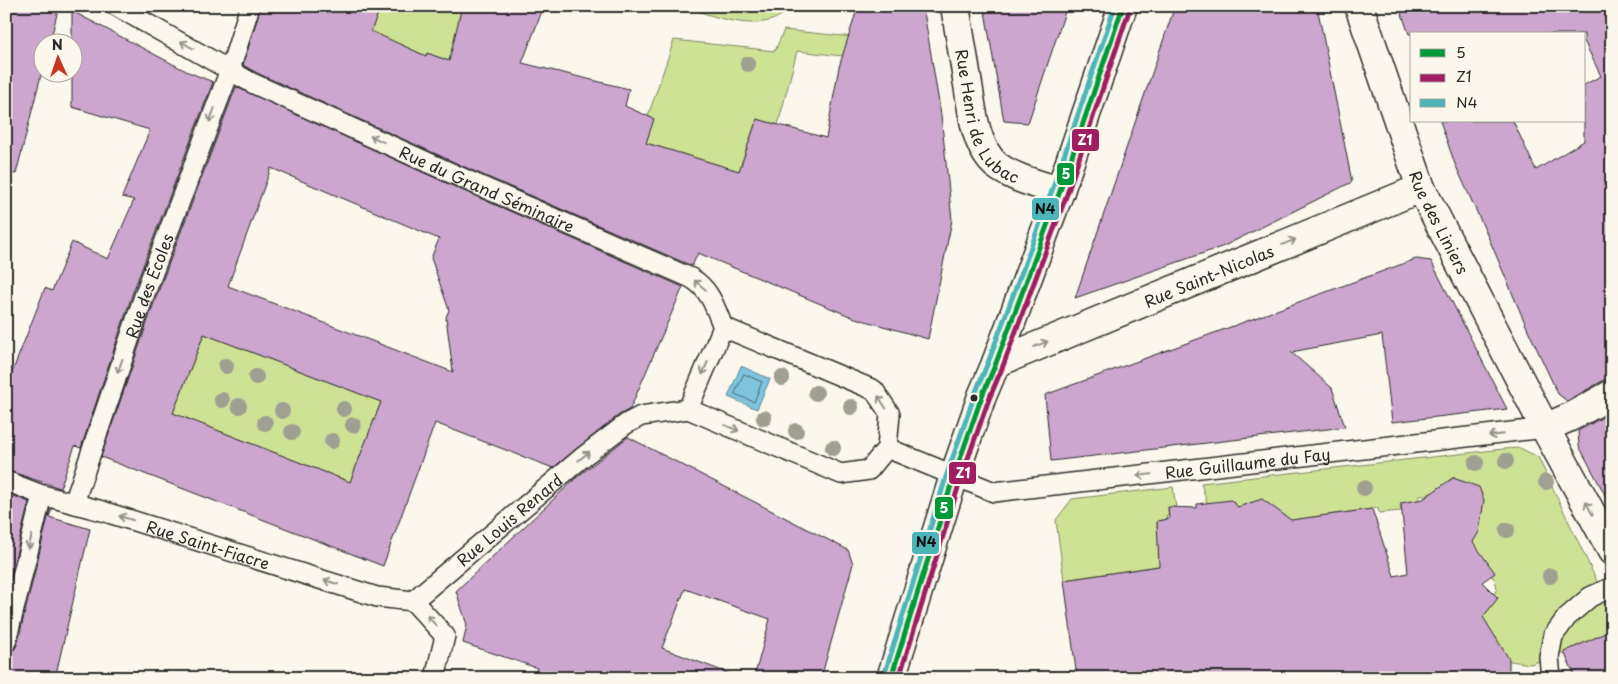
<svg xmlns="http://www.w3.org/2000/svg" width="1618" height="684" font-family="'Playpen Sans',sans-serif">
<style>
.green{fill:#cee296;stroke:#7c8660}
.water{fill:#7ec4df;stroke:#5d8797}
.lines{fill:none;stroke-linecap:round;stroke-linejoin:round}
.shore{stroke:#4c6873;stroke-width:1}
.building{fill:#cca6cf;stroke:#2b2b2b;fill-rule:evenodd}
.service-casing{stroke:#2b2b2b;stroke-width:22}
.minor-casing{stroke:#2b2b2b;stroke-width:31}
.service{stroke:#fbf7ec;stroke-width:19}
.minor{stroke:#fbf7ec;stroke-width:28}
.bus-1-casing{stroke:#fbf7ec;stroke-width:9}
.bus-2-casing{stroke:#fbf7ec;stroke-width:9}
.bus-3-casing{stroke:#fbf7ec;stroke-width:9}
.bus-1{stroke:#009939;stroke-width:5}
.bus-2{stroke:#a01d62;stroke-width:5}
.bus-3{stroke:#4cb5ba;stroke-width:5}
.tree{fill:#9fa091}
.oneway{stroke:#93918c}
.bus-dot{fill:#2b2b2b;stroke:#fbf7ec;stroke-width:2}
.labels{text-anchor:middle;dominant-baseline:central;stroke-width:4;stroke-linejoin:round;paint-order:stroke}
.street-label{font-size:16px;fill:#2b2b2b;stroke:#fbf7ec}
.line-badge{stroke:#fbf7ec;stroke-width:2}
.badge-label{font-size:14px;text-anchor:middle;font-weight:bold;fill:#fff}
.pale-badge-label{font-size:14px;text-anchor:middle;font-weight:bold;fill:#111}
</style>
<rect width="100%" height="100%" fill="#fbf7ec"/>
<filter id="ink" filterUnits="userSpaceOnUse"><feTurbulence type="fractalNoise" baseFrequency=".02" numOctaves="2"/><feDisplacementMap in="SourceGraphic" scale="10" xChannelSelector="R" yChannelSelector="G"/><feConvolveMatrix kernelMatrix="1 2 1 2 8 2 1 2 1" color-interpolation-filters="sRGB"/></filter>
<g filter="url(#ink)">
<!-- green -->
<g class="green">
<path d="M381 6H470L449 61 427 53 426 56 370 33Z"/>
<path d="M695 6H791C769 35 725 20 697 11Z"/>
<path d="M784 30 862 38 843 56 797 51 778 125 757 119 739 171 646 143 653 119 648 116 674 40 775 51Z"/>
<path d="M204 334 381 402 350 482 173 413Z"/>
<path d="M1520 448 1538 457 1612 613V630L1564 652 1531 664 1503 660 1494 643 1498 641 1496 637 1490 640 1482 615 1498 598 1494 594 1497 589 1495 579 1491 576 1495 573 1459 549 1480 530 1477 528 1480 525 1481 518C1473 506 1477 497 1470 484L1457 481 1454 477 1449 480 1452 484 1446 489 1443 485 1438 488 1440 493C1434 492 1430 491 1426 497L1421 495 1418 500 1423 502 1400 505 1401 511 1379 513 1378 508 1306 518 1307 524 1287 526 1261 504 1253 502 1238 507 1234 503H1207L1201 483 1503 449Z"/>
<path d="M1173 487 1176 508H1168L1169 516H1166L1167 519 1157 521V527L1179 563 1064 580 1056 520 1072 499Z"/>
</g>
<!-- water -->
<path class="water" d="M741 366 770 379 757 409 728 397Z"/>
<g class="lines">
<!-- shore -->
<path class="shore" d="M744 374 762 382 754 402 735 394Z"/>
</g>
<!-- building -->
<g class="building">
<path d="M6 6H59L50 42H42V71L16 174 6 172Z"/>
<path d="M261 6H381L371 31 426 56 427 53 449 61 462 6H544L522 63 629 89 625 106 654 119 646 143 739 171 757 119 826 138 839 67 858 6H923L941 115 952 220 928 339 852 317 698 253 692 266 476 172 257 73 243 65Z"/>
<path d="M984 6H1067L1028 123 1004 121Z"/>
<path d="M1175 6H1317L1352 182 1224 246 1075 298Z"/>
<path d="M1399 6H1612V378L1604 380 1567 401 1558 394 1528 330 1490 241 1455 164 1440 121H1513L1536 170 1584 141V85L1601 76 1584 41V34H1409Z"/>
<path d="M72 11 188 72 213 82 133 292 81 448 75 446 60 488 6 470V388L45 288 52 291 72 242 108 259 134 200 122 197 150 130 72 107Z"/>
<path d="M236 87 466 192 683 287 630 409 619 415 553 468 435 423 383 566 101 457 155 300ZM271 168 439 239 431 258 449 310 446 317 453 372 228 286ZM204 334 381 402 350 482 173 413Z"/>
<path d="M1416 259 1431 261 1507 409 1392 422 1382 335 1291 352 1332 388 1345 427 1051 461 1045 395Z"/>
<path d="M1612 412V508L1579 446 1578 431Z"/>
<path d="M628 437 848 550 853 564 821 678H754L770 619 685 589 662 648 733 675V678H533L537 668 463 643 467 625 456 591 577 477Z"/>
<path d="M1453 478 1479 487 1484 500 1479 532 1473 542 1495 573 1482 582 1498 598 1483 617 1509 659V678H1077L1064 580 1159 566 1157 521 1169 519 1168 507 1197 508V504L1231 500 1238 507 1262 499 1291 520 1372 509 1394 576 1408 573 1401 503 1423 499Z"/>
<path d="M6 493 29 502 6 594Z"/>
<path d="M50 509H52L49 517 90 529 55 678H6V653L14 650 17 645Z"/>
<path d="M1612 630V678H1576L1564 652Z"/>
</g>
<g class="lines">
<!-- service casing -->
<g class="service-casing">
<g id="service">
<path id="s1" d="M116 6 252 83 471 182 691 278C710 289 715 307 723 327"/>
<path d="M688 409 841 474 869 470 887 448 890 414 874 390 723 327"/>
<path d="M688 409 723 327"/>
<path id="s2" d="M887 448 994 492 1545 428"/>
<path id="s3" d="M6 481 42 495 102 511 377 597 413 601"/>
<path id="s4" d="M74 503 144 296 230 70 250 6"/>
<path id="s5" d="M413 601 584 456 626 424 641 416 688 409"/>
<path d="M413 601 445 636 435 678"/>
<path d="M6 642 42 495"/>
<path d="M1551 678 1549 657 1553 636 1567 617 1590 597 1612 587"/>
</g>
</g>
<!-- minor casing -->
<g class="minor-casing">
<g id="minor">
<path id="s6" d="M955 6C959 30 963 55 967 79 972 105 973 138 991 160 1004 176 1040 185 1060 191"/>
<path id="s7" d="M1359 6 1421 188 1545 428 1612 551"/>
<path id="s8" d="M996 363 1421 188"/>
<path d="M1545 428 1570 417 1612 394"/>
<path d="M891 678 954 476 982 396 996 363 1060 191 1123 6"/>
</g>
</g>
<!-- service -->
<use href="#service" class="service"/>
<!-- minor -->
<use href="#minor" class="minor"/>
<!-- bus-1 casing -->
<g class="bus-1-casing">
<path id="bus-1" d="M891 678 954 476 982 396 996 363 1060 191 1123 6"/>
</g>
<!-- bus-2 casing -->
<g class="bus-2-casing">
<path id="bus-2" d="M899 678 961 478 989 399 1003 366 1067 194 1130 8"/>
</g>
<!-- bus-3 casing -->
<g class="bus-3-casing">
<path id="bus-3" d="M884 676 947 474 975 394 989 360 1053 188 1115 6"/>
</g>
<!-- bus-1 -->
<use href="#bus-1" class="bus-1"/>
<!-- bus-2 -->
<use href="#bus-2" class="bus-2"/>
<!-- bus-3 -->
<use href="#bus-3" class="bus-3"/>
</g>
<!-- trees -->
<g class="tree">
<circle cx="748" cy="64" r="8"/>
<circle cx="226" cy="366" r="8"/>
<circle cx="256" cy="377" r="8"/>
<circle cx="782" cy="378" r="8"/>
<circle cx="816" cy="393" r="8"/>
<circle cx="222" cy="400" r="8"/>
<circle cx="239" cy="406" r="8"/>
<circle cx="851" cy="407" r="8"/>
<circle cx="344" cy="409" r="8"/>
<circle cx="282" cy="411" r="8"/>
<circle cx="764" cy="418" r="8"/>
<circle cx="265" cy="423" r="8"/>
<circle cx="353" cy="425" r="8"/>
<circle cx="796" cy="431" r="8"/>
<circle cx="292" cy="432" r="8"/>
<circle cx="332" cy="441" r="8"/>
<circle cx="833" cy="448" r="8"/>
<circle cx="1506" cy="461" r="8"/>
<circle cx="1476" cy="463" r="8"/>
<circle cx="1546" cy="482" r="8"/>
<circle cx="1364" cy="488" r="8"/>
<circle cx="1507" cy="530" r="8"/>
<circle cx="1550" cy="576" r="8"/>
</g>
<!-- one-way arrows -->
<defs><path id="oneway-shaft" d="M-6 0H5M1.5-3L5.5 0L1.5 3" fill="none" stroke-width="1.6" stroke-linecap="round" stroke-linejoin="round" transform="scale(1.25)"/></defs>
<g class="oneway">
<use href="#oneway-shaft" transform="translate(187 45) rotate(-150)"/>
<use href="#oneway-shaft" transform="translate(212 115) rotate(111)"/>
<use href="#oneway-shaft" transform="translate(377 139) rotate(-156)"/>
<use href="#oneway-shaft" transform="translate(1289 242) rotate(-22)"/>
<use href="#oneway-shaft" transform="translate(700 285) rotate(-141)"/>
<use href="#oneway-shaft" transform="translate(1041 344) rotate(-22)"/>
<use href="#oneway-shaft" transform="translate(120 366) rotate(109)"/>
<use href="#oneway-shaft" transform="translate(705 368) rotate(113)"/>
<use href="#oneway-shaft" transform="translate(882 402) rotate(-123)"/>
<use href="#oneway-shaft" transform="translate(732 428) rotate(23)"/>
<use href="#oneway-shaft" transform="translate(1496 435) rotate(174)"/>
<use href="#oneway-shaft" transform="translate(584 456) rotate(-39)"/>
<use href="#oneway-shaft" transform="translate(1144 475) rotate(174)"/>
<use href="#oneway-shaft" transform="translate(1589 508) rotate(-118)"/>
<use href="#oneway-shaft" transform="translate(126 518) rotate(-163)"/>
<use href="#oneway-shaft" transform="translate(30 542) rotate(103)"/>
<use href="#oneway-shaft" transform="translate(331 582) rotate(-163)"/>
<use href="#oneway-shaft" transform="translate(432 621) rotate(-132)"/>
</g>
</g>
<!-- markers -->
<circle class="bus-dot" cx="974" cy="398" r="4.5"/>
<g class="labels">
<!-- street labels -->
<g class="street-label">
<text stroke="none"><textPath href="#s6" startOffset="118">Rue Henri de Lubac</textPath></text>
<text stroke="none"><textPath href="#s1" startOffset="414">Rue du Grand Séminaire</textPath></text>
<text stroke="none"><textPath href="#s7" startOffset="231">Rue des Liniers</textPath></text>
<text stroke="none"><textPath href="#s8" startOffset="230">Rue Saint-Nicolas</textPath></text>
<text stroke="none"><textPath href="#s4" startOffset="230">Rue des Écoles</textPath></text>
<text stroke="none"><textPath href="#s2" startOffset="371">Rue Guillaume du Fay</textPath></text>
<text stroke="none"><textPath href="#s5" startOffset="126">Rue Louis Renard</textPath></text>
<text stroke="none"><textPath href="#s3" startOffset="212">Rue Saint-Fiacre</textPath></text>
</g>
</g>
<g class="line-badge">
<rect x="1071" y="128" width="29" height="24" rx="5" fill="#a01d62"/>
<rect x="1056" y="162" width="19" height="24" rx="5" fill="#009939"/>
<rect x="1031" y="197" width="29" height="24" rx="5" fill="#4cb5ba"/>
<rect x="948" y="461" width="29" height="24" rx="5" fill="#a01d62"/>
<rect x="934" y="496" width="20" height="24" rx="5" fill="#009939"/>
<rect x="911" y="531" width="29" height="24" rx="5" fill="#4cb5ba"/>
</g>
<g class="badge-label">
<text x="1085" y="145">Z1</text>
<text x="1066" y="179">5</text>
<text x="963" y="478">Z1</text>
<text x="944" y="513">5</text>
</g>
<g class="pale-badge-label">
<text x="1045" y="214">N4</text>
<text x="926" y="547">N4</text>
</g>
<!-- margin -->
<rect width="1618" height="684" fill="none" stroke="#fbf7ec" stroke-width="25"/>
<rect x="12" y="12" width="1593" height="659" fill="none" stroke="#2b2b2b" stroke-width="2" filter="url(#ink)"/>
<!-- legend -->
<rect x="1410" y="32" width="175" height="90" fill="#fbf7ec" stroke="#a8a59f"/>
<rect x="1420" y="49" width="25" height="8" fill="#009939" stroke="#a8a59f"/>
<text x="1456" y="58" font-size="15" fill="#2b2b2b">5</text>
<rect x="1420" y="74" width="25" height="8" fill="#a01d62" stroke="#a8a59f"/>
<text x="1456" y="82" font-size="15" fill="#2b2b2b">Z1</text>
<rect x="1420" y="99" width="25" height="8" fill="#4cb5ba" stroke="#a8a59f"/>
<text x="1456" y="108" font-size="15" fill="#2b2b2b">N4</text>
<!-- north arrow -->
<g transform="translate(58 58) rotate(357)"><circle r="24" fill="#fbf7ec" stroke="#a8a59f"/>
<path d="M0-4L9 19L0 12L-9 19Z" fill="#c8321e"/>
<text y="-8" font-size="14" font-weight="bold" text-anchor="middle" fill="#2b2b2b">N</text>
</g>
</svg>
